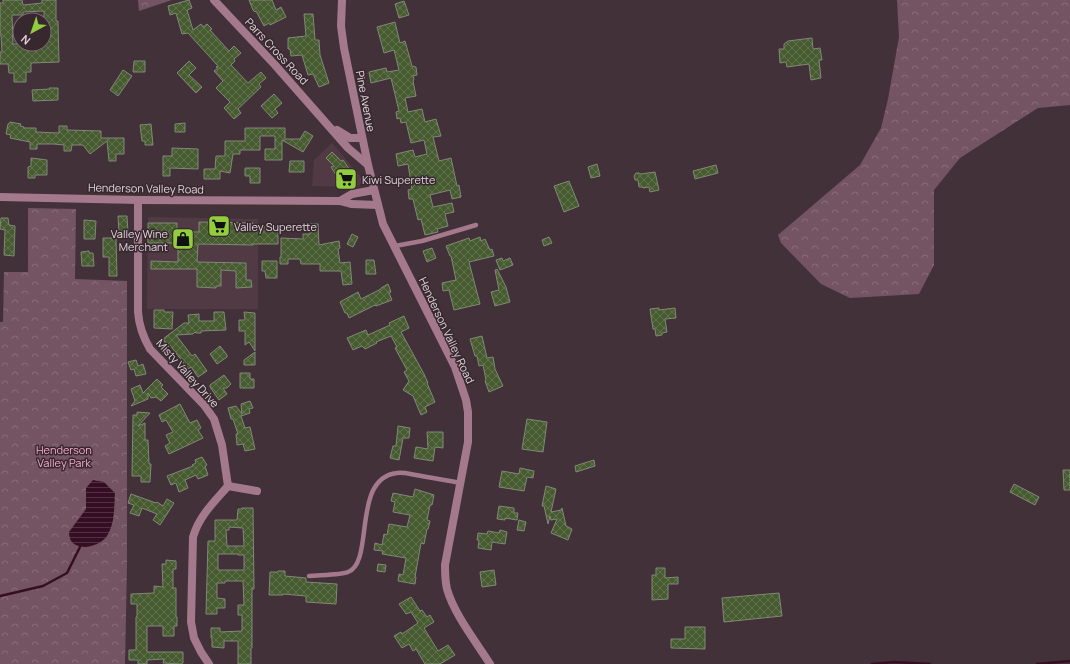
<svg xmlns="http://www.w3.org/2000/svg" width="1070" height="664" font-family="Manrope,sans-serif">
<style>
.built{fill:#513a44}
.forest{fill:url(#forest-crowns)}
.water{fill:url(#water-rules)}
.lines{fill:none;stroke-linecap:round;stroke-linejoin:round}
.stream{stroke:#360e23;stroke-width:2.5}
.building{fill:url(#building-cross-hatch);stroke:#808978;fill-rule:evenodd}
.service{stroke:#a4798b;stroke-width:4.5}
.minor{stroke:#a4798b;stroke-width:8}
.tertiary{stroke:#a4798b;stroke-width:8}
.labels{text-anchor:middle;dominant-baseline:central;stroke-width:3;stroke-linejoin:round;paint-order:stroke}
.street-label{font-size:11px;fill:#e0d5d9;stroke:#37272e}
.poi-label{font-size:11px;fill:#e0d5d9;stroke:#37272e;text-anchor:start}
.park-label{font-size:11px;fill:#faadce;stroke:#37272e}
</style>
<defs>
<pattern id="forest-crowns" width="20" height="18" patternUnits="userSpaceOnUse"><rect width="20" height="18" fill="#745462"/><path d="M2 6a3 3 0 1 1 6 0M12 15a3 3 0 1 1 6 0" fill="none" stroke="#886c78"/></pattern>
<pattern id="water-rules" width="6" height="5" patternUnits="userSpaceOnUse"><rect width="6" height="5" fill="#360e23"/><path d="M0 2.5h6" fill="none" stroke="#533042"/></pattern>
<pattern id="building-cross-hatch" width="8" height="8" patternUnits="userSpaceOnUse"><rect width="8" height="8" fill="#475b30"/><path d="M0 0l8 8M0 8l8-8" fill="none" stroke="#61724d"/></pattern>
</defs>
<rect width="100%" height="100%" fill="#423138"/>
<!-- built -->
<g class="built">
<path d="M332 143 361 177 362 182 358 187 312 186 314 160Z"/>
<path d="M148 217 258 219V309H147Z"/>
</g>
<!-- forest -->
<g class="forest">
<path d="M138 0H172L139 11Z"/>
<path d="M897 0H1070V105L1038 108 960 158 934 190V265L919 294 850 298 821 284 781 243 778 235 860 165 881 128 888 99 899 37Z"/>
<path d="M28 208 76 209 75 279 127 281V565L125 664H0V322H3L4 272H28Z"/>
</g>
<!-- water -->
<path class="water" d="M93 480 104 482 115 493C114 508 115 523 107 536 100 546 80 552 71 541 70 539 69 535 69 532L86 509V488Z"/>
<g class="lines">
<!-- stream -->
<g class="stream">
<path d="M0 596 43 586 67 573 80 547"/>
<path d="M872 664 894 662 930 664"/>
<path d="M1037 664 1070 661"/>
</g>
</g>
<!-- building -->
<g class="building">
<path d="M3 0H22L23 5 42 3V0H56V21H58L59 62 31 63V72H26V82H14V73H9L8 64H0V52H2L1 35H0V3H3ZM44 11V44H13L12 15H23V12Z"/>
<path d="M189 0 192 8 187 10 193 30 201 24 203 27 207 24 212 29 210 30 229 51 234 46 241 53 234 59 235 61 231 65 248 83 261 72 266 78 259 84 261 87 238 109 241 113 234 119 224 108 230 102 216 88 223 81 214 71 218 68 216 67 218 66 188 33 182 34 176 13 170 15 168 6Z"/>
<path d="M249 0H272L276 10 281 7 286 17 270 25 269 23 264 26 256 11 255 12 253 10Z"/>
<path d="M404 1 409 15 399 18 395 4Z"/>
<path d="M304 14H313L315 40H319L320 55 329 83 319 87 313 74 308 75 302 55 291 56 290 49H288V38L306 36Z"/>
<path d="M395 22 400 43 405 41 412 66 416 67 417 75 413 76 414 80 413 81 416 96 405 98 408 112 422 109 425 122 436 119 441 136 433 137 439 161 451 158 457 186 459 185 461 197 452 199 450 190 430 195 433 207 452 203 454 212 445 214 448 226 437 229 438 232 425 235 421 219 418 220 413 199H409L408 190 412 189 408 164 398 166 396 154 413 150 415 157 427 154 424 140 411 143 406 122 401 123 400 118 397 119 396 112 399 111 391 78 371 83 369 72 386 68 387 72 399 70 394 50 384 53 377 27Z"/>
<path d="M812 38 813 49 820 48 822 60H819L821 78 811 80 809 64 787 67 786 62 780 63 779 49H784V44L788 41Z"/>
<path d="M134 61H145V72H133Z"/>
<path d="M189 61 196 68 189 75 202 87 196 93 177 73Z"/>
<path d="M123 70 132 76 118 96 110 90Z"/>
<path d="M49 88H58V100L33 101 32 90 50 89Z"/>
<path d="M274 94 282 103 275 109 278 113 272 118 261 106Z"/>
<path d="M10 122 21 124 20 126 24 127V128H36V132L59 133V126H67V130L101 131V138H124V154H116V161H109L107 141 90 154 83 145H72L71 151H64V145L54 144H37V149H30V142L10 138 11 135 6 134 8 124H9Z"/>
<path d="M185 123V132H175V124Z"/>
<path d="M151 124 153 145H145V141H142L140 125Z"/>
<path d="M245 128H285V139H300L305 131 313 136 303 152 282 140V160H265V149H275V136H260V150H240V154H233L230 173 220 171V179H204V169H215L216 156H225V141H245Z"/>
<path d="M172 148 198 149V169L170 168V176H163V156H172Z"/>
<path d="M332 152 341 161 343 160 356 179 349 184H342L331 167 334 166 326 158Z"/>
<path d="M31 158 47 160V175H35V178H28V167L31 166Z"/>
<path d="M290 161H304V172H289Z"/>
<path d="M597 164 600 176 591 178 588 167Z"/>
<path d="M716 165 718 173 695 179 693 171Z"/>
<path d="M245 168H260V183H250V176H245Z"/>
<path d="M655 172 659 190 650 192 649 187 643 188 642 187H639L638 180H635L634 176 636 173H639L641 174Z"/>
<path d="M569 181 579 206 564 212 554 186Z"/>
<path d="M118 216H127L128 233H119Z"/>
<path d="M1 218H8L9 225 15 226 14 256 4 255 5 230 0 229Z"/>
<path d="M84 220 96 221 95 239H84Z"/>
<path d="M199 222 253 223V227H278V244H253V245L198 244 197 262 246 263V280H251L252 287 236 288V271L221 270V286H216V288L197 287V269H151V261L178 262V243H148V223H177V232H199Z"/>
<path d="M310 224H318L319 245 339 241 340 248 338 249 340 263 350 262 352 284 343 285 341 271H320V264H301L300 259H288V264H280V257H281V238L303 239V234H310Z"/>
<path d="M352 234 358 237 353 247 347 244Z"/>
<path d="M480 237 481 241 485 239 490 250 492 249 494 256 469 262 480 304 454 310 449 290 443 291 442 283 456 280 451 256H450L446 246 469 238 470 241Z"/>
<path d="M549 237 552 243 544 246 542 240Z"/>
<path d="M103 238H116L117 276H109V257H103Z"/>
<path d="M432 248 436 258 427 262 423 251Z"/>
<path d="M89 251V253H93L94 266H82L81 252Z"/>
<path d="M502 258 503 261 510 258 513 265 500 270 496 260Z"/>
<path d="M366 260H374L376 274H366Z"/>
<path d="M262 261H277V278H266L265 271H262Z"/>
<path d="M497 269 506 287 510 302 495 306 491 292 499 290 495 270Z"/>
<path d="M388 284 391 292 389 293 392 300 376 306 375 305 349 318 347 313H345L340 302 358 292 361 299 381 289V288Z"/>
<path d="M659 308V310L675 308 676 318 665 319 667 332 662 333V335L656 336 655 329H653L650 309Z"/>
<path d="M154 310H164V312H173L172 329 154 328Z"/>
<path d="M214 312H224L226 330 201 331V333H196L195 332 193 334 176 335 192 356 195 354 207 371 198 377 191 367 188 369 170 345 168 347 163 339 184 323H189L188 315 199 314V321H214Z"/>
<path d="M244 312 255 313V351L249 342 245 345V331H239V320H245Z"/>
<path d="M404 316 409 328 401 332 424 374 428 383H427L435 402 425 407 427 412 421 415 413 396 403 390 409 381 404 372 407 370 395 348 397 347 391 336 376 342 377 343 365 349 362 346 353 350 347 338 366 330 368 335 390 325 389 323Z"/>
<path d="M482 336 487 358 493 357 495 369 503 386 489 392 485 381 486 380 483 365 479 366 477 356H475L470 339Z"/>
<path d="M220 346 227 355V357L217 364 210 354Z"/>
<path d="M255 352V365H244V360Z"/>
<path d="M136 360 138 366 143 364 146 374 136 376 134 369 131 370 128 362Z"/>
<path d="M240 373H250V379H254V388H240Z"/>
<path d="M224 375 231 384 227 388H223L227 394 219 400 210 387V385Z"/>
<path d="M157 379 163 385 161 387 168 394 161 401 156 397 151 398 148 393V399L131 406 135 401 131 389 140 385 143 393Z"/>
<path d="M250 401 253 408 249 409 250 413 241 416 245 428 250 427 255 449 245 451 243 444 237 445 236 434H238L233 419H231L228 408 236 406 242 414 241 404Z"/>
<path d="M180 404 190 423 197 420 201 428 198 430 203 438 169 454 165 446 170 443 166 435 173 432 166 420 162 422 159 415Z"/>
<path d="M137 412 150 413 138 426 145 423V440H148L149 464H151L150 482H141V476H132L133 415H137Z"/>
<path d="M527 419 547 422 543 452 522 449Z"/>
<path d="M398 426 410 428 409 438H403L399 460 390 458 393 446H396Z"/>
<path d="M427 432H443V448L435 447 433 461 414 458 416 447 428 449Z"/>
<path d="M202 457 207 465 205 466 208 475 198 479 196 475 185 480 188 488 179 492 176 483 171 485 167 476 193 466 192 465 196 463 195 460Z"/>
<path d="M594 460 595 466 576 472 575 466Z"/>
<path d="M520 468 534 471 533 478 527 477 524 491 499 487 502 471 519 474Z"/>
<path d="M1063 470H1070V490H1064Z"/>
<path d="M1014 484 1039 497 1035 505 1010 492Z"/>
<path d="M546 486 556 489 551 512 561 510 562 508 566 526 572 529 568 540 551 533 557 519 551 520 550 516 548 524 544 506H542Z"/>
<path d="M415 489 434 495 432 505H430L427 520 430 521 428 529H427L424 544 421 543 415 577H416L415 584 398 581 399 574 403 575 406 558 382 554 383 551 374 550 375 543 382 545 384 534 387 535 389 524 407 527 410 515 393 512 395 502 391 501 393 493 413 497Z"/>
<path d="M131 494 156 503 157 502 163 506 167 499 174 503 160 525 153 520 157 514 142 508 139 516 130 513 134 505 128 503Z"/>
<path d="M499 506 514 508V513H518L517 520 505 518V520L497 519Z"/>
<path d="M242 508H253L254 589H252V648H251V664H238V641H224V648L212 647V638H211V628H220V632L242 631V615H238V605H244L243 581H225V583H217V598L225 599V608H217V614H206L208 541H215V520H237L238 509H241ZM229 527 243 528 244 546H227L226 530H229ZM218 554H238V555H244V570H218Z"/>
<path d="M519 520 526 522 524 531 517 530Z"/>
<path d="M500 530 507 532 505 544 492 542 491 550 478 548 479 540H477L478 533 487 534 488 531 499 533Z"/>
<path d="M166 560 176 561V569H173V588H176V617H177V626H174V636H163V626H147V652H183V663L181 664 163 663 164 659 147 660V664H138V660H129V650H136V617H137V604H131V594L154 593V586L163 587 162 564H166Z"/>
<path d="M378 564 386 565 385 572 377 571Z"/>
<path d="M656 568H665V578L678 577V584H668V599L652 600V575H656Z"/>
<path d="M494 570 496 585 482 587 480 572Z"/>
<path d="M278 571H285V576L306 578V582L337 584 336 604 306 602V596L283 594V595H269L270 572H278Z"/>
<path d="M779 593 782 616 724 622 722 598Z"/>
<path d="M411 597 420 611 422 610 427 617 430 615 434 622 424 628 438 651 448 645 455 655 440 664H425L416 649 413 651 409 644 402 648 394 636 401 632 402 634 418 623 411 612 406 614 399 604Z"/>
<path d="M685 627H705V649L671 648V639H685Z"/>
</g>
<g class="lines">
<!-- service -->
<g class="service">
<path d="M395 246 422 241 476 225"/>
<path d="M309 576C317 575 342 575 348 572 375 562 351 478 397 473 403 472 410 474 416 475 431 478 446 480 461 483"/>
</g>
<!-- minor -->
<g class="minor">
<path d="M214 0 275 65 348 148 368 165"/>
<path d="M337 130 350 138H362"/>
<path d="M138 200V312C139 326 143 337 150 349L204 405 214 419 222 445 228 486C214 502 199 516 193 537L191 622 194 638 201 652 209 664"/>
<path d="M228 486 257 491"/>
</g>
<!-- tertiary -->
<g class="tertiary">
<path d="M342 0 341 26 344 48 368 165 383 224 455 367 466 400 468 412V442L445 565C445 573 445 581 447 589 454 614 476 642 490 664"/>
<path d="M0 197 138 200 340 201 351 204 378 205"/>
<path d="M340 201 352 194 374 190"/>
</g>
</g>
<!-- icons -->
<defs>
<g id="supermarket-square" transform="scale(1.15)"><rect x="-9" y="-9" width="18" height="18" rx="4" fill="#92cd3e" stroke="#37272e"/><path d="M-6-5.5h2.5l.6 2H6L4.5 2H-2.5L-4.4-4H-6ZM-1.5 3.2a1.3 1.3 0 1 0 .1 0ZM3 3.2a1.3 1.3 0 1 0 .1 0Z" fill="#111"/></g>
<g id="shop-square" transform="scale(1.15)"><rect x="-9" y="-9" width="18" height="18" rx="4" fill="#92cd3e" stroke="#37272e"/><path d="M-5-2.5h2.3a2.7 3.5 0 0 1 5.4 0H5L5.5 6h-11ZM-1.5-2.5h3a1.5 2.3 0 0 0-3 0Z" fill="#111"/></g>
</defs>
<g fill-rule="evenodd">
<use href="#supermarket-square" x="346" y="179"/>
<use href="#supermarket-square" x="219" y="226"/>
<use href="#shop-square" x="183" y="239"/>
</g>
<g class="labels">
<!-- street labels -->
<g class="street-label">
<text transform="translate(277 51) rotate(47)">Parrs Cross Road</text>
<text transform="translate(366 101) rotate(79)">Pine Avenue</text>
<text transform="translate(146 188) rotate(1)">Henderson Valley Road</text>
<text transform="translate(447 330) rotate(65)">Henderson Valley Road</text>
<text transform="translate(188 373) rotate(48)">Misty Valley Drive</text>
</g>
<!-- poi labels -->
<g class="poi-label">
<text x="362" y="179">Kiwi Superette</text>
<text x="234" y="226">Valley Superette</text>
<text x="168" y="233" text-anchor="end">Valley Wine<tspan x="168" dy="13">Merchant</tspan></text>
</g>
<!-- park labels -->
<g class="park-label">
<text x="64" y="449">Henderson<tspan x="64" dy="13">Valley Park</tspan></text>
</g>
</g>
<!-- north arrow -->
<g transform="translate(32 32) rotate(220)"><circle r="19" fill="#37272e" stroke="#7b6d72"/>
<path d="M0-3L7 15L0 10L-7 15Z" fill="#92cd3e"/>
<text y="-6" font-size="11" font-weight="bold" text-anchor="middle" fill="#e0d5d9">N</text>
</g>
</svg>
